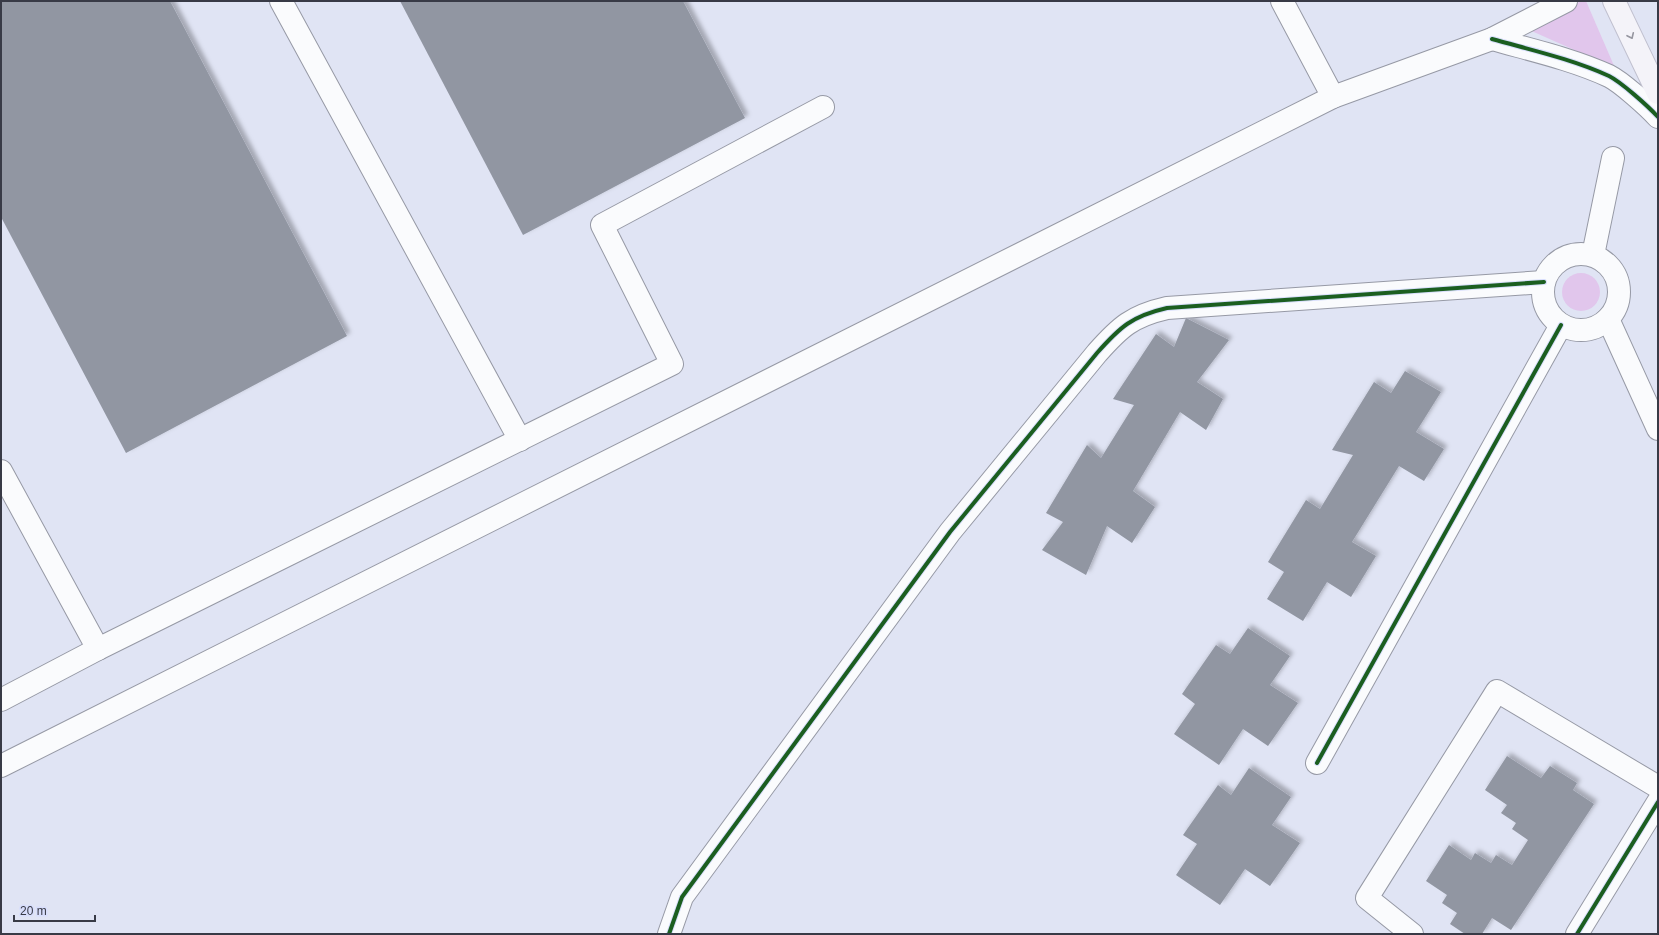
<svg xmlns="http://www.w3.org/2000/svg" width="1659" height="935" font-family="Arial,sans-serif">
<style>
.green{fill:#e1c6ec}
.building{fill:#9196a2;filter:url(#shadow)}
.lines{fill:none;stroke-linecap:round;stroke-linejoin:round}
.minor-casing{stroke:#9699a5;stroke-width:24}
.major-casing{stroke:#c0c0cf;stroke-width:24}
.minor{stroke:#fafbfd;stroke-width:22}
.major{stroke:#f4f3f9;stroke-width:22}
.cycleway-casing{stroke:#d8defc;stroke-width:6}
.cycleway{stroke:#1b5e20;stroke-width:4}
.oneway{stroke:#9696a0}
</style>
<defs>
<filter id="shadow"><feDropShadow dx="3.5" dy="-3.5" stdDeviation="2" flood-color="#0004"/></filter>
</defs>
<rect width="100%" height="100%" fill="#e0e4f4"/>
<!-- green -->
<g class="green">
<path d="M1581 1H1586L1615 68 1527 29Z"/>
<circle cx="1581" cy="292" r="19"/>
</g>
<!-- building -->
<g class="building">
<path d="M1 1H170L347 336 126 453 1 217Z"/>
<path d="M400 1H683L745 118 523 235Z"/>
<path d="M1186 318 1229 340 1197 382 1223 399 1206 430 1180 412 1133 491 1155 507 1132 543 1107 526 1086 575 1042 550 1063 522 1046 513 1087 445 1101 458 1134 405 1113 399 1156 334 1174 347Z"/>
<path d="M1405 371 1441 392 1416 432 1444 449 1424 481 1399 466 1352 542 1376 556 1351 597 1327 582 1303 621 1267 599 1284 572 1268 562 1306 500 1320 509 1353 455 1332 450 1374 382 1391 393Z"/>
<path d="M1248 628 1290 656 1270 685 1298 703 1268 746 1243 729 1219 765 1174 734 1195 704 1182 694 1216 645 1230 654Z"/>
<path d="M1507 756 1541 778 1550 766 1577 783 1573 790 1594 804 1511 930 1492 918 1482 934H1465L1450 924 1457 913 1442 903 1447 895 1426 881 1449 845 1471 860 1475 853 1491 863 1496 855 1512 865 1528 840 1512 829 1516 823 1501 813 1507 805 1485 790Z"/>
<path d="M1249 768 1291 797 1272 825 1300 843 1270 886 1245 869 1220 905 1176 875 1197 844 1183 835 1218 785 1231 795Z"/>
</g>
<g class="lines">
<!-- minor casing -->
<g class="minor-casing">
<g id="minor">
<path d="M281 1 520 440"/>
<path d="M1282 1 1333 97"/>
<path d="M1492 39C1531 50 1572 59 1609 76 1621 82 1648 106 1658 117"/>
<circle cx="1581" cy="292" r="38"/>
<path d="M1593 255 1613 158"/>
<path d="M1608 319 1658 429"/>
<path d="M1 471 98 649"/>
<path d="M1 700 98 649 672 364 602 225 823 107"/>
<path d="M1317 763 1561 325"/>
<path d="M1 766 1333 97 1492 39 1566 1"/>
<path d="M669 934 682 897 950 532 1097 353C1120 327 1132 316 1167 308L1544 282"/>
<path d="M1412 934 1367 898 1497 691 1658 787"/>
<path d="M1577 934 1658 802"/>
</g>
</g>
<!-- major casing -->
<g class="major-casing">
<path id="major" d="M1614 1 1658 93"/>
</g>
<!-- minor -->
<use href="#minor" class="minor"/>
<!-- major -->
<use href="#major" class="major"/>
<!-- cycleway casing -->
<g class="cycleway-casing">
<g id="cycleway">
<path d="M1492 39C1531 50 1572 59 1609 76 1621 82 1648 106 1658 117"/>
<path d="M1317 763 1561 325"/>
<path d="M669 934 682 897 950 532 1097 353C1120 327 1132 316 1167 308L1544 282"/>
<path d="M1577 934 1658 802"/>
</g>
</g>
<!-- cycleway -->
<use href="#cycleway" class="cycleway"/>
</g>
<!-- one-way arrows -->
<defs><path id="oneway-chevron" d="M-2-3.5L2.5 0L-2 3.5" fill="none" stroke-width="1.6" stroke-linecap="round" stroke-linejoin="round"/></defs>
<use class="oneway" href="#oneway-chevron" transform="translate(1631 36) rotate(65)"/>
<!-- border -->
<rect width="1659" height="935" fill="none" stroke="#383a46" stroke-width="4"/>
<!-- scale -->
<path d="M14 915v6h81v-6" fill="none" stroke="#383a46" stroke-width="2"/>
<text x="20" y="915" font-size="12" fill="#383a46" stroke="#d8defc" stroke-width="3" paint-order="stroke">20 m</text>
</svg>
